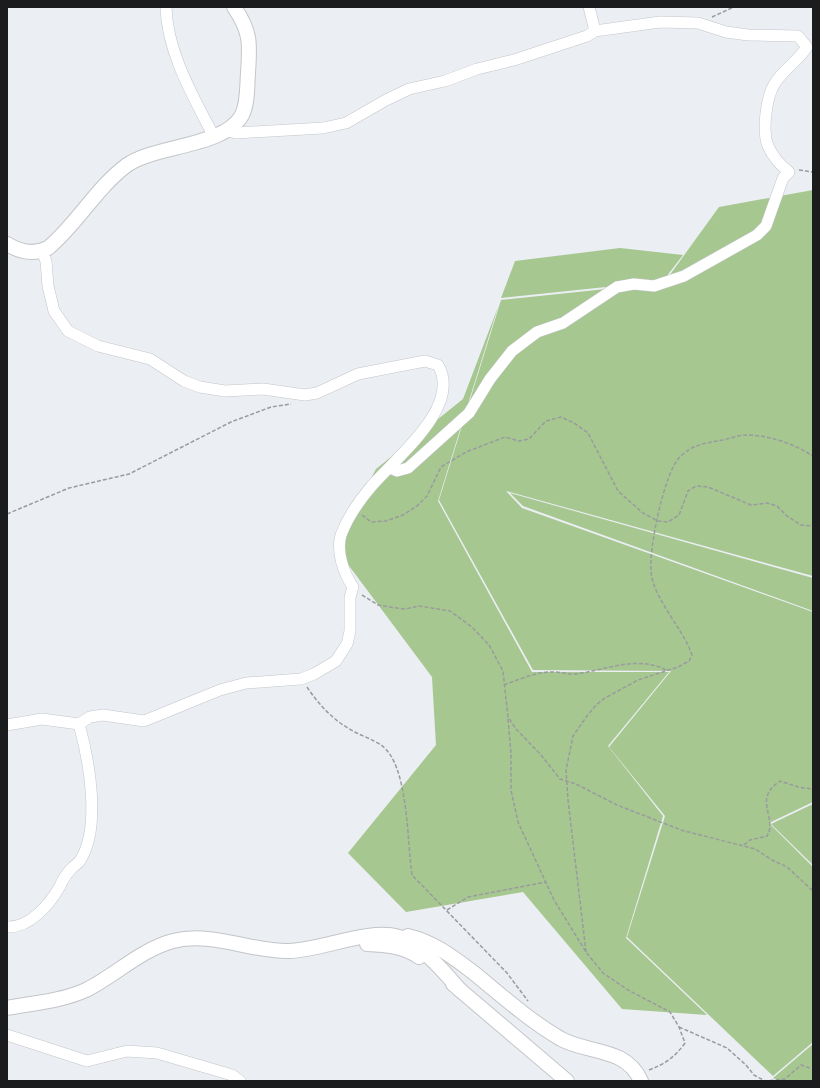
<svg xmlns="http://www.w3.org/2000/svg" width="820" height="1088" font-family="'Open Sans',sans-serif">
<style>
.green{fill:#a6c790}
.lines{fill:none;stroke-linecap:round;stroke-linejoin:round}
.minor-casing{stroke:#c3c5c9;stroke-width:12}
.tertiary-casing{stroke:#c3c5c9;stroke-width:16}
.path{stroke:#999b9e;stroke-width:1.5;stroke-dasharray:4 2;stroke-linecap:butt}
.minor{stroke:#fff;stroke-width:11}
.tertiary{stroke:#fff;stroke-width:14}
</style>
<rect width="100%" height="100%" fill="#ebeef2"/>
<!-- green -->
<g class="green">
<path d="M813 190V576L506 491 522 508 813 612V802L769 823 813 867V1042L773 1076 627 937 665 816 609 747 671 671 533 670 439 500 501 300 664 283 719 207Z"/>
<path d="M620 248 683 255 663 281 501 298 515 261Z"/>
<path d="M498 307 438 501 532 672H669L608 746 663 816 626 938 707 1015 622 1009 523 892 406 912 348 853 436 745 432 677 335 547 376 469 463 399Z"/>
<path d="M510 493 813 578V611L523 506Z"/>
<path d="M813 804V865L771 824Z"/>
<path d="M813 1044V1081H780L773 1078Z"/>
</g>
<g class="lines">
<!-- minor casing -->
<g class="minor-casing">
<g id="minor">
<path d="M166 7C167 52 193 96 213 135"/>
<path d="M589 7 595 31"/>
<path d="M225 130 236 133 323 128 346 123 386 100 409 89 445 81 477 69 514 60 587 36 595 31 660 22 698 23 726 32 748 35 798 36 807 47C798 61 784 69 775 83 766 97 762 131 768 146 773 157 780 165 789 172L783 178 766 226 757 235 684 276 654 286 634 284 617 287 563 323 537 332 512 351 490 379 469 413 408 468 397 471 390 468"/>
<path d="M7 725 42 719 79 724 90 717 103 715 144 721 220 690 246 683 301 679 314 674 336 661 347 644 350 631V597L353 587C344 574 336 552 341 535 347 519 359 501 370 488 393 460 463 407 438 365L425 361 358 374 317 393 305 395 263 389 225 391 200 387 184 381 150 359 98 346 68 331 54 311 48 286 46 261 42 252"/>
<path d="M7 927C30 928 50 904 60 886 63 879 67 873 72 868 75 865 79 863 81 859 101 825 89 760 79 724"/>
<path d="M7 1035 87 1061 127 1051 157 1053 232 1075 240 1081"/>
</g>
</g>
<!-- tertiary casing -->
<g class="tertiary-casing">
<g id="tertiary">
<path d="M7 244C20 252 34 255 48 248 77 224 96 188 127 165 155 145 225 147 242 115 248 103 247 86 248 73 250 43 251 32 234 7"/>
<path d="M408 936C434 942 454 958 474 973 502 996 530 1021 561 1039 589 1054 626 1047 641 1081"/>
<path d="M367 944C386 945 403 946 419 957"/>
<path d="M453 984 567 1081"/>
<path d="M7 1008C33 1003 62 1001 86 990 116 975 140 950 173 941 213 931 250 952 289 951 323 950 368 928 399 937 420 943 446 974 460 990"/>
</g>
</g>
<!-- path -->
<g class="path">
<path d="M712 17 734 7"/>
<path d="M799 170 813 172"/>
<path d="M7 514 69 488 129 474 231 422 271 407 291 404"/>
<path d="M362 515 371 522 386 521 403 515 417 506 427 496 441 467 466 452 505 437 519 441 529 439 546 421 561 417 574 423 588 433 618 491 643 513 658 521 668 522 679 515 688 491 696 486 708 487 751 505 767 503 777 506 787 516 801 525 813 526"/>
<path d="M362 595 378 605 390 607 405 609 419 606 450 611 472 627 489 645 503 671 508 717 516 729 541 755 560 779 576 784 617 805 681 830 755 849 772 860 787 867 813 891"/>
<path d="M504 685C520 679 538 671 555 672 562 672 569 675 576 674 606 670 637 655 666 670"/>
<path d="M307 687C319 705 334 721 353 731 362 736 372 739 381 745 409 764 407 843 412 875L507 973 528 1001"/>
<path d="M508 719 511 753V790L518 822 554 900 586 952 603 973 628 990 670 1012 679 1027 685 1043C675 1057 665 1064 649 1070"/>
<path d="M744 845 750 840 767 836C778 817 752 800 780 781L798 787 813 789"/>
<path d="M447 910 468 897 546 882"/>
<path d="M586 952 568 800 566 770 573 736 587 716 596 705 605 698 638 680 678 667 689 661 692 655C683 628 652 597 651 571 649 548 664 474 679 458 692 444 706 443 723 440 731 438 739 435 747 435 769 435 794 444 813 456"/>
<path d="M679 1027 727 1048 746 1065 754 1075 765 1081 785 1079 801 1065 813 1069"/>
</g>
<!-- minor -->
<use href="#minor" class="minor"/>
<!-- tertiary -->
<use href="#tertiary" class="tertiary"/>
</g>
<!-- border -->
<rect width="820" height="1088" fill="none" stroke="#1b1c1d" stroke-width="16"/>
</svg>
